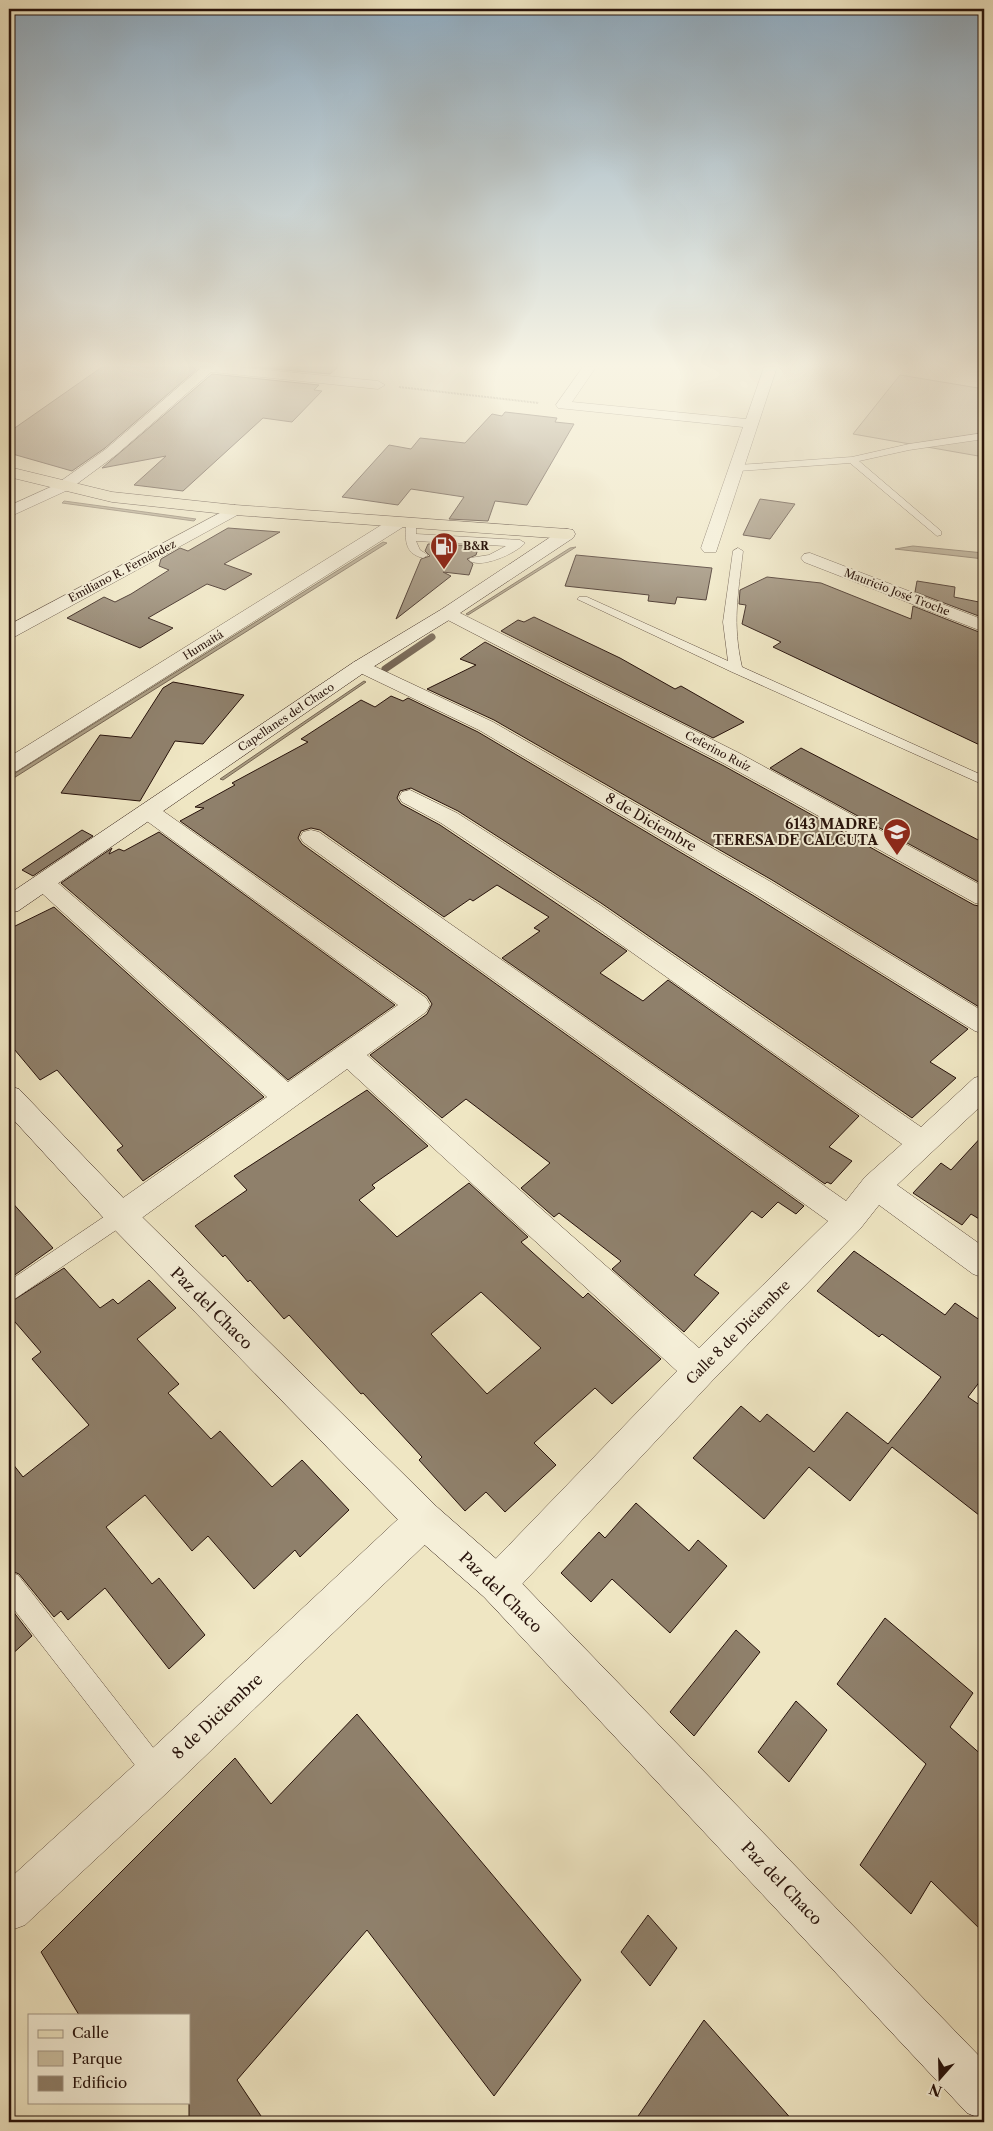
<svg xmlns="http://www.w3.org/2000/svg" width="993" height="2131" font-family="'Libre Caslon Text',serif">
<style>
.green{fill:#cdc2a4;stroke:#7a6a58}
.water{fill:#ab9e84;stroke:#766654}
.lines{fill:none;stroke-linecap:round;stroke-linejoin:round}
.stream{stroke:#766654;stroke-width:7}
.building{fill:#8f806b;stroke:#27120b;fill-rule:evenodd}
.lane-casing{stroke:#594739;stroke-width:1}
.street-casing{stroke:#594739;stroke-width:1}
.secondary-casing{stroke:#27120b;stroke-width:1}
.primary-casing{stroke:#27120b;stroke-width:1}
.path{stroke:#27120b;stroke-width:2;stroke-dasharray:0.5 1;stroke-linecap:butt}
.lane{fill:#f5efd8;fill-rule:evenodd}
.street{fill:#f5efd8;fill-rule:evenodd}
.secondary{fill:#f5efd8;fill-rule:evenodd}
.primary{fill:#efe6c3;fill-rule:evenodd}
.labels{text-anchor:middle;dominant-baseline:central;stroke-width:4;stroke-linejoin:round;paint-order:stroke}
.far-poi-label{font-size:11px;font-weight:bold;fill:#27120b;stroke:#f5efd8;text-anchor:start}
.far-street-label{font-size:11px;fill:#27120b;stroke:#f5efd8}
.street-label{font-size:14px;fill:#27120b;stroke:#f5efd8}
.poi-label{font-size:14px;font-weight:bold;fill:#27120b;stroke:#f5efd8;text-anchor:end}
.near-street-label{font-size:16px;fill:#27120b;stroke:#f5efd8}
</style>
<rect width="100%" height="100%" fill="#efe6c3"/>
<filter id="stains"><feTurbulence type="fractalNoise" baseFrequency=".004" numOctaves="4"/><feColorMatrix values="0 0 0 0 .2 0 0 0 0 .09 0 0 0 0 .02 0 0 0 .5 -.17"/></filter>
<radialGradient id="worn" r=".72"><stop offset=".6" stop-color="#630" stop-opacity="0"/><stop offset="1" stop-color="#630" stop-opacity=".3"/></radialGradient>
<!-- green -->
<path class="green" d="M900 375 984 389V457L853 434Z"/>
<!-- water -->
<g class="water">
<path d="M64 501 196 519 194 521 62 503Z"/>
<path d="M383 542 387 543 9 781V777Z"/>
<path d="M913 546 984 553V559L895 549Z"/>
<path d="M576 547 468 615 466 614 570 548Z"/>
<path d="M364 681 366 682 223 780 220 779Z"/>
</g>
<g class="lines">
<!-- stream -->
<path class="stream" d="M385 669 432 637"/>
</g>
<!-- building -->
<g class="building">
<path d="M102 367H193L196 370 105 448 72 471 9 453V432Z"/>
<path d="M251 367H338L330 374Z"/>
<path d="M212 374 319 385 314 390 322 391 292 422 263 418 183 491 134 485 166 456 102 468Z"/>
<path d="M505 412 557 418 555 422 574 424 527 505 495 501 488 521 449 519 464 497 411 489 398 505 342 497 389 445 411 449 420 438 465 443 492 414 502 416Z"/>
<path d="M760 499 795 504 770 539 743 535Z"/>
<path d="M228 528 280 532 224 564 252 574 225 590 207 584 148 618 173 628 140 648 67 618 104 597 115 602 131 594 169 570 159 566 161 559 180 548 188 551Z"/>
<path d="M428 544 479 546 476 555 467 559 473 564 469 575 443 572 451 576 396 619 421 559 430 556 425 551Z"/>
<path d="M576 555 712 568 706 600 677 597 675 604 648 601 649 595 565 586Z"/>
<path d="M767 577 821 583 911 619 913 606 984 634V747L773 647 781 642 742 624 746 605 739 604 740 590Z"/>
<path d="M917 581 955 587 954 597 984 603V618L915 592Z"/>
<path d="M534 617 620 658 675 689 681 686 744 722 713 738 501 631 518 620 524 622Z"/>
<path d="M485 642 724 766 974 905 984 907V1010L772 880 494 720 427 689 476 665 460 659Z"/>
<path d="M173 682 244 695 203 744 175 741 140 801 61 793 100 735 131 738 163 688Z"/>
<path d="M391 696 403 701 408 698 478 732 754 896 968 1029 930 1062 956 1078 912 1118 601 903 458 811 411 788 400 791 397 798 401 804 440 825 627 951 600 973 643 1001 668 980 859 1116 829 1147 852 1161 831 1184 827 1182 825 1184 502 958 540 931 534 928 549 917 497 885 473 901 470 899 444 917 320 830 311 828 301 831 298 838 302 844 804 1206 796 1214 778 1202 762 1218 752 1211 694 1275 719 1293 684 1332 612 1269 621 1261 559 1213 554 1217 521 1188 550 1163 466 1099 442 1118 370 1055 427 1014 432 1004 427 996 180 821 204 808 195 807 235 785 232 783 308 742 301 739 361 700 375 707Z"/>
<path d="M801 748 984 843V885L770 768Z"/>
<path d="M82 830 93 836 33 876 22 870Z"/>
<path d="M159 832 395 1005 288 1080 61 883 112 848 109 854 119 849 124 851Z"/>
<path d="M54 907 264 1097 143 1181 117 1150 123 1146 57 1070 40 1080 9 1043V929Z"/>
<path d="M367 1090 428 1146 372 1185 375 1188 359 1200 397 1237 469 1183 528 1237 521 1242 554 1272 583 1298 588 1293 661 1359 612 1404 595 1388 534 1443 556 1465 505 1512 486 1492 465 1511 419 1460 422 1457 363 1393 361 1394 289 1315 284 1319 250 1280 248 1282 225 1255 223 1257 195 1226 247 1190 234 1176ZM481 1292 541 1348 487 1394 431 1334Z"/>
<path d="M984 1134V1222L971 1214 962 1225 913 1193 941 1163 951 1170Z"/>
<path d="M9 1199 53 1248 9 1279Z"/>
<path d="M854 1251 945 1315 955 1303 984 1323V1376L968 1397 984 1408V1519L892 1447 850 1501 809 1467 764 1519 693 1458 741 1406 760 1422 767 1414 814 1452 847 1412 888 1444 925 1398 941 1377 882 1334 879 1337 817 1291Z"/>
<path d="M64 1268 100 1308 113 1299 118 1304 149 1280 176 1308 137 1339 179 1384 168 1393 211 1439 220 1431 272 1487 302 1460 349 1510 300 1557 295 1550 254 1589 208 1536 192 1551 145 1495 106 1527 152 1584 159 1578 205 1635 169 1669 105 1588 68 1620 61 1611 54 1617 19 1574 9 1570V1459L23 1477 89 1425 32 1359 41 1352 9 1315V1303Z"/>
<path d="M636 1503 689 1551 698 1540 727 1566 670 1633 612 1579 591 1602 561 1573 599 1532 605 1538Z"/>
<path d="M9 1606 32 1636 9 1657Z"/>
<path d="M885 1618 973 1693 950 1727 984 1757V1933L931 1881 911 1914 860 1865 926 1764 837 1684Z"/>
<path d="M736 1630 760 1652 694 1736 670 1712Z"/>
<path d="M796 1701 827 1730 789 1782 758 1752Z"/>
<path d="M357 1714 581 1980 494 2096 367 1930 237 2080 265 2122H189V2015H79L41 1952 235 1758 271 1804Z"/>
<path d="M648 1915 677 1948 650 1986 621 1952Z"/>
<path d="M704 2020 794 2122H634Z"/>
</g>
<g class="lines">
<!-- lane casing -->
<g class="lane-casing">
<g id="lane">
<path d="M984 433V439L909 450 859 461 941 531V535L937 536 850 463 738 471 733 468 738 465 852 457 909 444Z"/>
<path d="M411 524 416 527V534L520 540 525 543C517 553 479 570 469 560L470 558 489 555 506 546 416 541 420 550 428 555 423 558C406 554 405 542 406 527Z"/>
<path d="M738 548 743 551C738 595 732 623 742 667L984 776V785L732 672 577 599 579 597H587L728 661 723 622 733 551Z"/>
<path d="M121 1208 128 1210 131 1216 128 1222 16 1298 9 1301V1281L114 1210Z"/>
<path d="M9 1572 18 1575 166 1764 170 1773 166 1782 157 1786 148 1782 9 1603Z"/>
</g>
</g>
<!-- street casing -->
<g class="street-casing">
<g id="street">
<path d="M195 367H237L378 381 385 385 378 389 202 371Z"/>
<path d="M583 367H596L572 402 746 419 764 367H777L716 552H704L701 548 743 427 558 408 556 405Z"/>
<path d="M64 481 70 483 72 486 70 489 9 517V506Z"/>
<path d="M235 505 243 510 241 513 16 636 9 638V625Z"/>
<path d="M397 518 403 519 405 523 403 527 17 771 9 772V757L391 519Z"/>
<path d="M810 553 984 620V632L804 562 801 558 804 554Z"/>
<path d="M448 607 741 754 984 887V905L975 903 725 764 442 617 439 613 442 609Z"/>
<path d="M361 660 493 722 771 882 984 1012V1034L975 1031 755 894 479 730 354 670 351 666 354 662Z"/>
<path d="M410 790 457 813 600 905 921 1127 974 1078 984 1075V1103L897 1185 984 1247V1278L973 1274 879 1205 860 1229 712 1381 510 1597 497 1603 484 1597 478 1584 484 1571 677 1371 347 1069 132 1225 121 1229 110 1225 106 1216 110 1207 267 1097 35 887 31 882 35 877 43 874 51 877 288 1082 398 1005 140 816 137 811 140 806 148 804 156 806 426 998 430 1005 426 1012 367 1055 699 1348 828 1221 303 842 300 837 303 832 311 830 319 832 846 1201 865 1177 902 1144 582 917 441 823 402 802 399 797 402 792Z"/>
<path d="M424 1502 437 1507 442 1520 437 1533 172 1788 25 1925 9 1931V1879L142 1758 411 1507Z"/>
</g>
</g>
<!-- secondary casing -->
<g class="secondary-casing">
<g id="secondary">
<path d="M202 367H217L116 455 70 489H58L56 486 58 483 106 449Z"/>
<path d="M567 529 573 530 575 534 573 538 454 617 368 670 18 911 9 913V894L354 662 442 609 561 530Z"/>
<path d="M9 1086 19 1089 132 1207 437 1507 510 1571 984 2061V2120L967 2113 484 1597 411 1533 110 1225 9 1115Z"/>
</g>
</g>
<!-- primary casing -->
<g class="primary-casing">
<path id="primary" d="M9 467 112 492 235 505 567 529 573 530 575 534 573 538 567 539 235 515 112 502 9 477Z"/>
</g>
<!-- path -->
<path class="path" d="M399 387 539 403"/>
<!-- lane -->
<use href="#lane" class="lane"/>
<!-- street -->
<use href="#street" class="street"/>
<!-- secondary -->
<use href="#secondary" class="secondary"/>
<!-- primary -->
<use href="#primary" class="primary"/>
</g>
<!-- sky -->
<linearGradient id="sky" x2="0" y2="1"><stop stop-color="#8fabc0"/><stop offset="0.55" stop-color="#f8f4e4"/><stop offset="1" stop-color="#f8f4e4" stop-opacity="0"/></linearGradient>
<rect width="993" height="665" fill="url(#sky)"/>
<!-- icons -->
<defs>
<g id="fuel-pin" transform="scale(1.4375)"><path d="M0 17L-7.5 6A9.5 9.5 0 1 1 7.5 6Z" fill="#8f2418" stroke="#f5efd8"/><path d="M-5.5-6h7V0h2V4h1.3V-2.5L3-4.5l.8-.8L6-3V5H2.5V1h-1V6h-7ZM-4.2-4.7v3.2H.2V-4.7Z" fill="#fff"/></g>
<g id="school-pin" transform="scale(1.4375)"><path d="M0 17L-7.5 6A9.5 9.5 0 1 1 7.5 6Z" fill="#8f2418" stroke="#f5efd8"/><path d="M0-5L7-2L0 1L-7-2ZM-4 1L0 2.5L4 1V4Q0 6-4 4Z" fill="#fff"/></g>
</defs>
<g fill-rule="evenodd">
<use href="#fuel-pin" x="444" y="546"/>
<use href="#school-pin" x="897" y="832"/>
</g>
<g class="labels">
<!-- far-poi labels -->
<g class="far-poi-label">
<text x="463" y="546">B&amp;R</text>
</g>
<!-- far-street labels -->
<g class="far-street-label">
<text transform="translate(122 571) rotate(-28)">Emiliano R. Fernández</text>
<text transform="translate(897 592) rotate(21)">Mauricio José Troche</text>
<text transform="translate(203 645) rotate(-32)">Humaitá</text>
<text transform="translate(286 717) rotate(-34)">Capellanes del Chaco</text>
<text transform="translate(718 751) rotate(28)">Ceferino Ruíz</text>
</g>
<!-- street labels -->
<g class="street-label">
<text transform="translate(651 822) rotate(30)">8 de Diciembre</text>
<text transform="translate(738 1332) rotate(-45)">Calle 8 de Diciembre</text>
</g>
<!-- poi labels -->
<g class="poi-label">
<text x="878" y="824">6143 MADRE<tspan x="878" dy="16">TERESA DE CALCUTA</tspan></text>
</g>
<!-- near-street labels -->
<g class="near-street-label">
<text transform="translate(212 1308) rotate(45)">Paz del Chaco</text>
<text transform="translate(501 1592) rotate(44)">Paz del Chaco</text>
<text transform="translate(217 1716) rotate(-43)">8 de Diciembre</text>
<text transform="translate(782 1883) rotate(46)">Paz del Chaco</text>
</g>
</g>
<!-- margin -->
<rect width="993" height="2131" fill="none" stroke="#efe6c3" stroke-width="30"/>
<rect x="10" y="10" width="973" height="2111" fill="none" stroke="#27120b" stroke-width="2.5"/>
<rect x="15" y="15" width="963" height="2101" fill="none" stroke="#27120b"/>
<!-- legend -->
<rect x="28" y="2014" width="162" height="90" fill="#f5efd8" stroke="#a39786"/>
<rect x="38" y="2030" width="25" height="8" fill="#efe6c3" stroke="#a39786"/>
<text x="72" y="2038" font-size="15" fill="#27120b">Calle</text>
<rect x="38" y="2051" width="25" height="15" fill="#cdc2a4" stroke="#a39786"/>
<text x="72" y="2064" font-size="15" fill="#27120b">Parque</text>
<rect x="38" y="2076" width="25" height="15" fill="#8f806b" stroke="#a39786"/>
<text x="72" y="2088" font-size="15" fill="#27120b">Edificio</text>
<!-- north arrow -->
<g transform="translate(940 2078) rotate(200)" stroke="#f5efd8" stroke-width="4" paint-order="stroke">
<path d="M0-4L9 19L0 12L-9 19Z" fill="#27120b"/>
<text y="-8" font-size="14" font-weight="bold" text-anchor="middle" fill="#27120b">N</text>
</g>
<rect width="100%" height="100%" filter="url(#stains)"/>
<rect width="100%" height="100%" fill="url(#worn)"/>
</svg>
